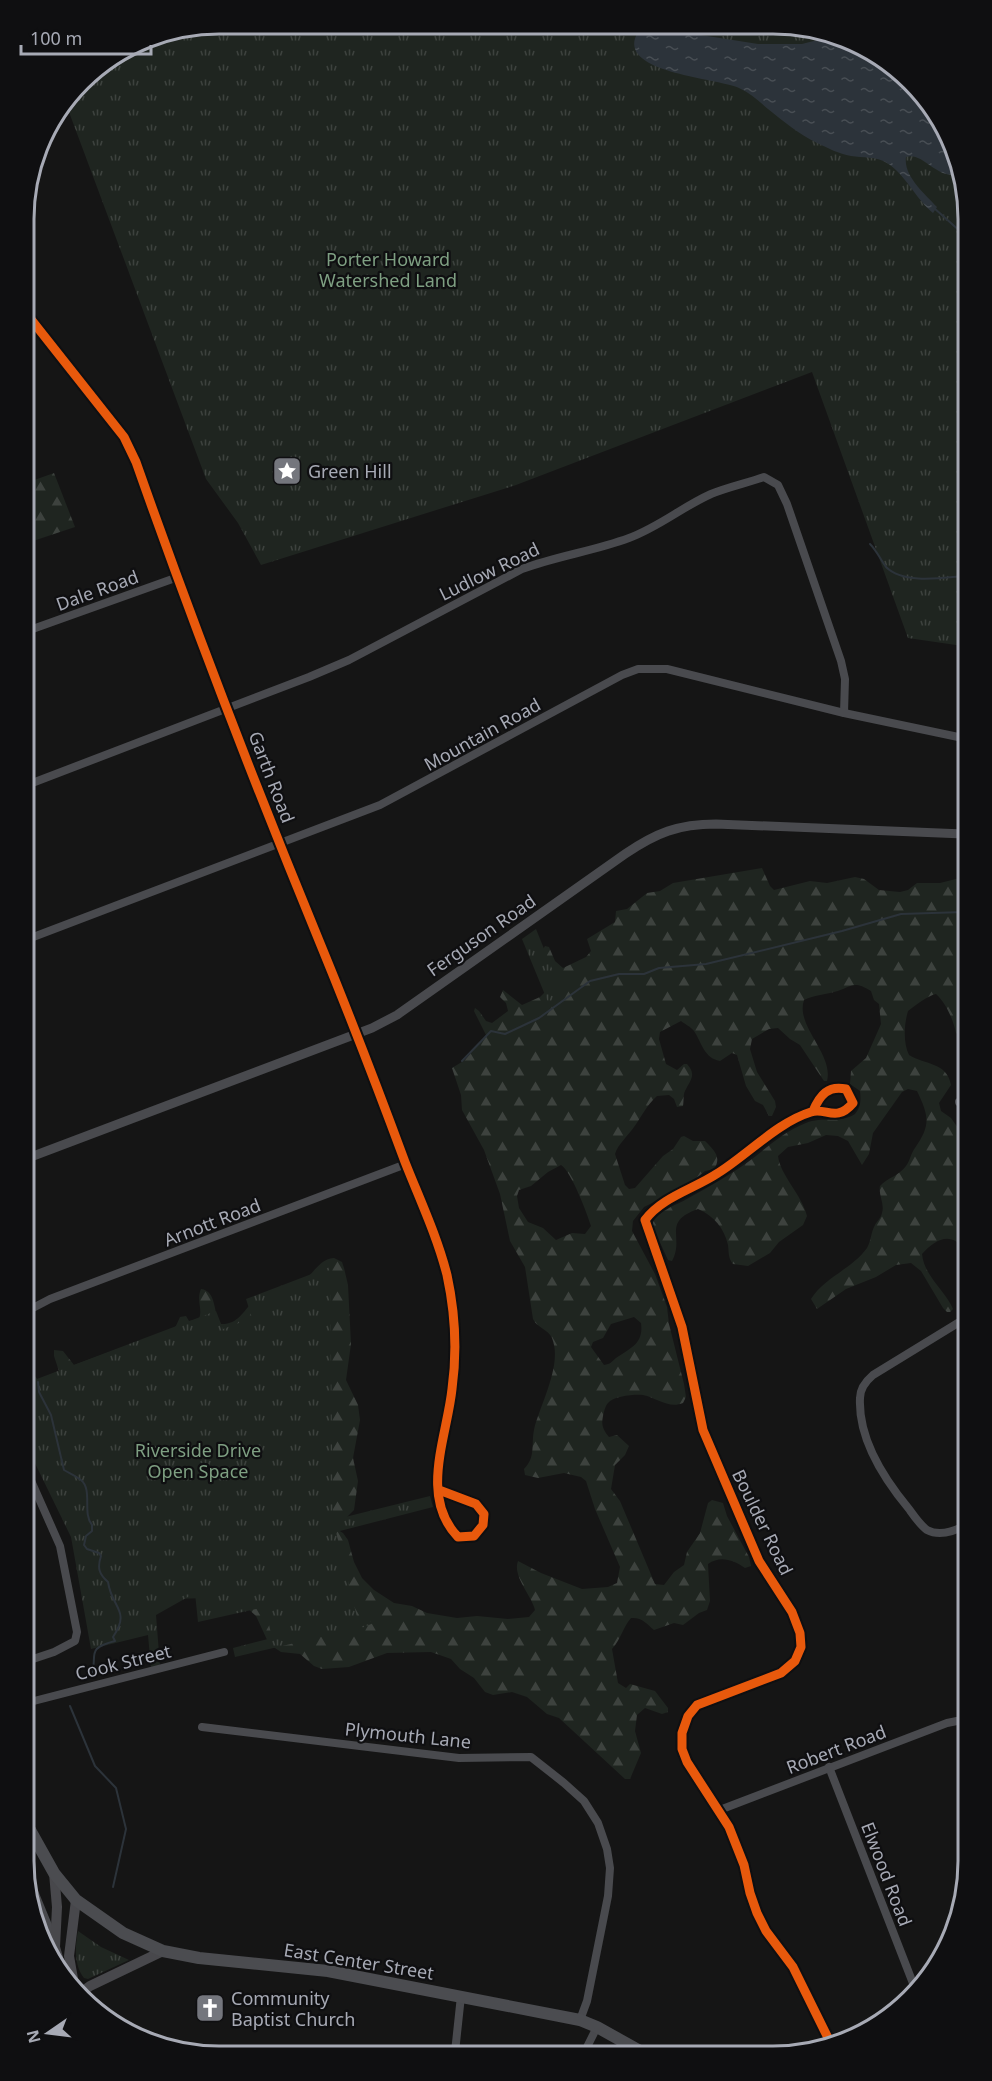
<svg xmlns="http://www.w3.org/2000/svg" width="992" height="2081" font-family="'Noto Sans',sans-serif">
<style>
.forest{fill:url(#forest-firs);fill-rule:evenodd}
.park{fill:url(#park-tufts)}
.water{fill:url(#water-ripples)}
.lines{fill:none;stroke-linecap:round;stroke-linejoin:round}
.stream{stroke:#2c333a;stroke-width:2}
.minor{stroke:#494a4e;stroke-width:8}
.tertiary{stroke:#494a4e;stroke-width:9}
.secondary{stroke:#48484c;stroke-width:10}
.primary{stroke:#4b4c50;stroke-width:12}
.cycleway-casing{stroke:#0f0f11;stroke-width:13}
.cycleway{stroke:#e8590c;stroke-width:9}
.labels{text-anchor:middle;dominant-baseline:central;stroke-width:4.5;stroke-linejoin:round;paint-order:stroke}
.park-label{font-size:18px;fill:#7e9f82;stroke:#0f0f11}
.poi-label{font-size:18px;fill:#a7aab5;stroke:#0f0f11;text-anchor:start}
.street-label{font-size:18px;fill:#a7aab5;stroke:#0f0f11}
.rim{fill:none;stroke:#a7aab5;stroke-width:3}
</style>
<defs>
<pattern id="forest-firs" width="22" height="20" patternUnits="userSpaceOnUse" patternTransform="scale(1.5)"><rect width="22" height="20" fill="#1f2520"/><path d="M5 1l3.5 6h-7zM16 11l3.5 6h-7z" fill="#3d423e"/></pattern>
<pattern id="park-tufts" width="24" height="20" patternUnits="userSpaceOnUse" patternTransform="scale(1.5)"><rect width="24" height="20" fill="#1f2520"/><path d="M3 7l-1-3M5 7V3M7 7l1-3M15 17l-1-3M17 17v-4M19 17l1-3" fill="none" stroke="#3d423e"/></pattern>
<pattern id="water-ripples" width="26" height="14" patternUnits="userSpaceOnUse" patternTransform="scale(1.5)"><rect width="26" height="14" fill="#2c333a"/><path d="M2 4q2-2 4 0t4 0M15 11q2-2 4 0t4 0" fill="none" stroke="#484e54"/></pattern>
</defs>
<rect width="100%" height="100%" fill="#151515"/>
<!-- forest -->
<g class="forest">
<path d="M54 473 75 527 27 543 26 483Z"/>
<path d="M762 868 770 886 774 890 810 881 827 883 855 877 864 879 879 890 900 892 908 890 917 883H940L964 877V1033L961 1036 956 1033C953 1019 946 1003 936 994 929 995 914 1006 908 1011 904 1024 903 1043 909 1055 925 1065 947 1062 951 1085L939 1103 941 1111 951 1118 965 1138V1251C952 1230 935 1239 922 1254 924 1276 945 1290 953 1309L950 1312H947L943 1308 921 1271 911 1263 896 1265 876 1277 846 1289 817 1309 811 1299C825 1277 852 1269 867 1248 871 1241 871 1232 875 1225 877 1221 881 1218 882 1213 885 1204 878 1194 880 1186 887 1178 900 1175 906 1166 910 1161 911 1153 915 1148 931 1125 929 1116 917 1091L908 1089 902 1092 873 1133 869 1154 862 1165 848 1141 838 1136 826 1135 808 1143 788 1147 778 1156C780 1175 802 1195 807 1216L803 1225 779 1242 770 1253 748 1266 733 1264C728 1258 729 1253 728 1245 724 1228 714 1216 698 1209 661 1222 685 1237 672 1261L668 1260 652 1225C656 1212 674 1206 685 1200 709 1187 734 1173 756 1156 772 1143 786 1131 806 1123 822 1116 840 1124 855 1114 861 1107 861 1100 860 1091L850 1084 851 1071 866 1058 881 1024 879 1004 874 1000 871 991C852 979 851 988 834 992 823 995 815 995 804 1000 795 1026 834 1054 827 1081H824L800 1045 790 1039 778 1028 769 1029 752 1039 750 1049 757 1072 775 1101 776 1107 772 1116H769L763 1105 755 1101 746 1086 737 1055 732 1053 720 1061C704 1058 702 1043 694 1031 691 1027 685 1024 681 1021L660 1032 659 1039 666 1064 677 1070 684 1064H687C697 1075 690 1080 685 1091 683 1095 684 1101 683 1106L677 1107 674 1099 669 1095 657 1096C646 1106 642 1116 634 1127 628 1136 618 1144 615 1154L625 1185 629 1189 635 1188 663 1156 673 1149 681 1137 684 1136 693 1141H705C714 1150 722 1157 714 1169L705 1171 688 1185 644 1207 633 1221 632 1231 655 1274 667 1307 669 1324 684 1384 686 1397 683 1403C669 1409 657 1398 643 1395 635 1394 613 1396 608 1403 605 1406 604 1412 603 1416 601 1425 603 1430 609 1437L617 1435 629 1446 625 1455 615 1465 611 1489 620 1501 655 1584 664 1585 674 1572 684 1565 687 1552 700 1533 708 1503 712 1500 723 1503 727 1516 749 1557 751 1566 745 1568C734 1560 720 1555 708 1564L710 1601 707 1610 699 1613 683 1625 674 1623 654 1630C647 1624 642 1617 631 1618 623 1627 621 1639 612 1649L618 1683 626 1688 630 1684 655 1691 668 1708V1712L662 1714 645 1708 637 1715 635 1731 641 1753 630 1779H625L559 1718 547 1714 527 1697 512 1692 493 1695 485 1692 474 1678 460 1669 451 1659 431 1652 387 1653 349 1667 322 1669 314 1666 300 1654 281 1652 269 1644 256 1616 244 1605 205 1598 175 1599 29 1449V1369L38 1380 59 1371 54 1356V1350L63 1351 74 1365 175 1328 180 1317 186 1316 189 1321 199 1319C203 1309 196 1300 201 1289 217 1291 213 1313 220 1324 238 1325 242 1312 253 1302 265 1291 291 1289 305 1279 315 1272 320 1259 334 1258L342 1262 344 1268 348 1285 351 1344 346 1380 358 1405 360 1420 353 1458 358 1481 354 1510 346 1518 338 1530 343 1533 348 1540 354 1562 362 1578 374 1590 394 1603 412 1606 427 1613 457 1618 477 1616 508 1619 529 1617 535 1610C532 1596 512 1576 518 1561L541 1573 582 1589 608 1587 617 1583 620 1567 595 1509 586 1481 581 1477 564 1473 538 1478 525 1475 524 1469C536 1457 531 1445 534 1430 540 1404 563 1365 552 1338 548 1329 537 1328 533 1319L525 1267 510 1241 500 1194 484 1150 462 1110 461 1095 452 1068 465 1060 486 1035 474 1011 475 1008 479 1011 486 1021 492 1023 508 1011 506 1003 500 997 503 990 522 1005 540 997 546 991 541 953 545 946 549 947 555 961 563 968 586 957 591 951 587 939 615 922 616 911 627 909 647 893 660 891 673 883ZM561 1165C571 1171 587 1213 591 1226L585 1234 572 1233 556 1240 543 1228 528 1222 519 1208 517 1196 519 1190 531 1186 548 1172ZM634 1317 641 1323C644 1344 630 1348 616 1358 611 1362 611 1364 604 1365L591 1347 593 1342 603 1338 611 1324Z"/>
</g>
<!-- park -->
<g class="park">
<path d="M219 24 811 28 902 73 935 111 961 168 963 646 908 638 812 372 516 485 261 565 238 523 206 479 66 104 90 73 145 39Z"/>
<path d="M536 929 563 996 548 1002 522 939Z"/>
<path d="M330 1267 333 1520 430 1496 433 1507 336 1532 358 1621 376 1622 364 1627 235 1657 233 1648 272 1638 265 1607 198 1622 195 1593 156 1615 160 1666 151 1668 148 1635 91 1649 71 1537 29 1451V1382L216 1311 223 1329 252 1318 246 1299Z"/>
<path d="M78 1931 101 1947 129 1960 88 1979 84 1978C74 1965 75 1947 78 1931Z"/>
</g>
<!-- water -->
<path class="water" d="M650 27 758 44H802L829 37 902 73 935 111 961 172C939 184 924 151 906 157 903 176 926 195 937 207L933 213C915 198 906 175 887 163 876 156 863 158 851 156 839 154 828 148 817 143 799 134 784 122 768 109 759 101 750 93 739 88 718 78 613 73 638 32Z"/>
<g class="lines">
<!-- stream -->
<g class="stream">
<path d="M934 208 961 232"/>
<path d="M870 544C877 551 880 559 886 567 903 584 941 578 963 576"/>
<path d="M462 1061 491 1031 505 1034 539 1018 590 981 619 974H644L659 968 706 964 842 931 901 914 964 912"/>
<path d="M38 1382 39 1392 51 1415 64 1470C69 1473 76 1476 81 1480 93 1490 82 1513 92 1525V1531L86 1536 84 1545 87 1549 99 1553 101 1556C97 1568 99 1574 108 1582 112 1609 131 1610 113 1637L115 1641C84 1649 99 1655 91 1676"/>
<path d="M70 1706 95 1766 116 1788 126 1829 113 1887"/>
</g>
<!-- minor -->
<g class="minor">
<path d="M26 313 124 437 136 462C193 624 255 785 320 943 350 1016 378 1089 405 1162 420 1200 437 1236 447 1275 455 1312 457 1353 452 1389 447 1437 419 1497 458 1537L474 1536 483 1525 484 1514 476 1504 439 1490"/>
<path d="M27 631 178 577"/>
<path d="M27 785 309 677 349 660 522 569C557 556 594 551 629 538 659 527 682 507 711 494 728 487 747 483 764 477L778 485 787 504 841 661 845 679 844 713"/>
<path d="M28 939 380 805 622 675 638 669H667L844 713 963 738"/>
<path d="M959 1102 965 1101"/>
<path d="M813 1111C820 1095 828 1085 846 1089L853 1103C836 1123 826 1107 811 1112 778 1122 747 1155 718 1173 694 1189 662 1197 645 1220L682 1327 703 1430 759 1561 792 1612 800 1633 801 1647 795 1661 781 1673 697 1705 688 1716 682 1733V1749L687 1762 729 1827 744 1865 750 1893 757 1913 766 1931 793 1967 832 2046"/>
<path d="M29 1310 50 1299 406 1164"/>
<path d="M966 1318 873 1375C866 1381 860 1388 860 1398 858 1438 884 1479 909 1509 914 1516 920 1525 927 1530 940 1537 955 1531 966 1525"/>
<path d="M29 1476 60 1546 77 1632 75 1641 54 1652 30 1660"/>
<path d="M30 1702 224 1652"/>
<path d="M202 1727 459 1758 531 1757 564 1783 584 1801 598 1823 607 1849 610 1868 608 1896 587 2001 580 2020"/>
<path d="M829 1767 916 1991"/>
<path d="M717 1811 947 1723 967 1719"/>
<path d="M31 1884 54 1940"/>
<path d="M585 2051 597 2027"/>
<path d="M455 2052 461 1996"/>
</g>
<!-- tertiary -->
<path class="tertiary" d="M28 1158 372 1028 397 1015 625 854C656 833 678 824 716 824L964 834"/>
<!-- secondary -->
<g class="secondary">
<path d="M54 1873 57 1907 55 1947 63 1975"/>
<path d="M75 1990 69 1956 76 1900"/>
<path d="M79 1994 90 1986 163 1951"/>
</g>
<!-- primary -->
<path class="primary" d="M30 1830 54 1873 76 1900 123 1933 163 1951 199 1958 328 1971 580 2020 597 2027 640 2051"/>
<!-- cycleway casing -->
<g class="cycleway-casing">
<g id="cycleway">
<path d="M26 313 124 437 136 462C193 624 255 785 320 943 350 1016 378 1089 405 1162 420 1200 437 1236 447 1275 455 1312 457 1353 452 1389 447 1437 419 1497 458 1537L474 1536 483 1525 484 1514 476 1504 439 1490"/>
<path d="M813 1111C820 1095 828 1085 846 1089L853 1103C836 1123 826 1107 811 1112 778 1122 747 1155 718 1173 694 1189 662 1197 645 1220L682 1327 703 1430 759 1561 792 1612 800 1633 801 1647 795 1661 781 1673 697 1705 688 1716 682 1733V1749L687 1762 729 1827 744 1865 750 1893 757 1913 766 1931 793 1967 832 2046"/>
</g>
</g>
<!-- cycleway -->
<use href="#cycleway" class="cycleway"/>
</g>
<!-- icons -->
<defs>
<g id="sight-square" transform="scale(1.5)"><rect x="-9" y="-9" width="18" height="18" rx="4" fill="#74767d" stroke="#0f0f11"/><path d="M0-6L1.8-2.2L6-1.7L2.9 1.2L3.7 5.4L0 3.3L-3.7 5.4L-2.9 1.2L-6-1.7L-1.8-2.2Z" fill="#fff"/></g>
<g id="church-square" transform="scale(1.5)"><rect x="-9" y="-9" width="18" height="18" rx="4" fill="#74767d" stroke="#0f0f11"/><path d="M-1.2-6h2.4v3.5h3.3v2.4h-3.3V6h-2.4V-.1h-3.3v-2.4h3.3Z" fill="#fff"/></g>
</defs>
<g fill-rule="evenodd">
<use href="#sight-square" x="287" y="471"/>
<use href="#church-square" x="210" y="2008"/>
</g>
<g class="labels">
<!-- park labels -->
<g class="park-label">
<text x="388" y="259">Porter Howard<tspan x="388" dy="21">Watershed Land</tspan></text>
<text x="198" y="1450">Riverside Drive<tspan x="198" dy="21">Open Space</tspan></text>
</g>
<!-- poi labels -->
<g class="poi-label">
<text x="308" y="471">Green Hill</text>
<text x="231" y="1998">Community<tspan x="231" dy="21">Baptist Church</tspan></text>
</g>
<!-- street labels -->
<g class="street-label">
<text transform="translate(489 571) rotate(-26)">Ludlow Road</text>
<text transform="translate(97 590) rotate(-20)">Dale Road</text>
<text transform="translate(482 734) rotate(-29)">Mountain Road</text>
<text transform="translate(272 777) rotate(69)">Garth Road</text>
<text transform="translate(481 935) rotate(-35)">Ferguson Road</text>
<text transform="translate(212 1222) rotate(-21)">Arnott Road</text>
<text transform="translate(763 1522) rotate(64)">Boulder Road</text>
<text transform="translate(123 1662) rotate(-14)">Cook Street</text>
<text transform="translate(408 1735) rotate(6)">Plymouth Lane</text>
<text transform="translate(836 1749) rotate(-21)">Robert Road</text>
<text transform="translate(887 1874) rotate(69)">Elwood Road</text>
<text transform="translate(359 1961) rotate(9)">East Center Street</text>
</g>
</g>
<!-- crop -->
<path d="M0 0H992V2081H0ZM219 34H773A185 185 0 0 1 958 219V1861A185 185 0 0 1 773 2046H219A185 185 0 0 1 34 1861V219A185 185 0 0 1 219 34Z" fill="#0f0f11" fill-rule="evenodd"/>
<path class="rim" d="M219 34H773A185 185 0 0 1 958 219V1861A185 185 0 0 1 773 2046H219A185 185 0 0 1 34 1861V219A185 185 0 0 1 219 34Z"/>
<!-- north arrow -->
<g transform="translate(48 2033) rotate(256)" stroke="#0f0f11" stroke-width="4.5" paint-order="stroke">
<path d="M0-4.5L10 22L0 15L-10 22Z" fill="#a7aab5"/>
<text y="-9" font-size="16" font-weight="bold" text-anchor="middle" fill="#a7aab5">N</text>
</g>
<!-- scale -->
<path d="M21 45v9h130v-9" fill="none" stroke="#a7aab5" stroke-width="3"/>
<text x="30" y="45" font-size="18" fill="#a7aab5" stroke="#0f0f11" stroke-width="4.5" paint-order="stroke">100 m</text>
</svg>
